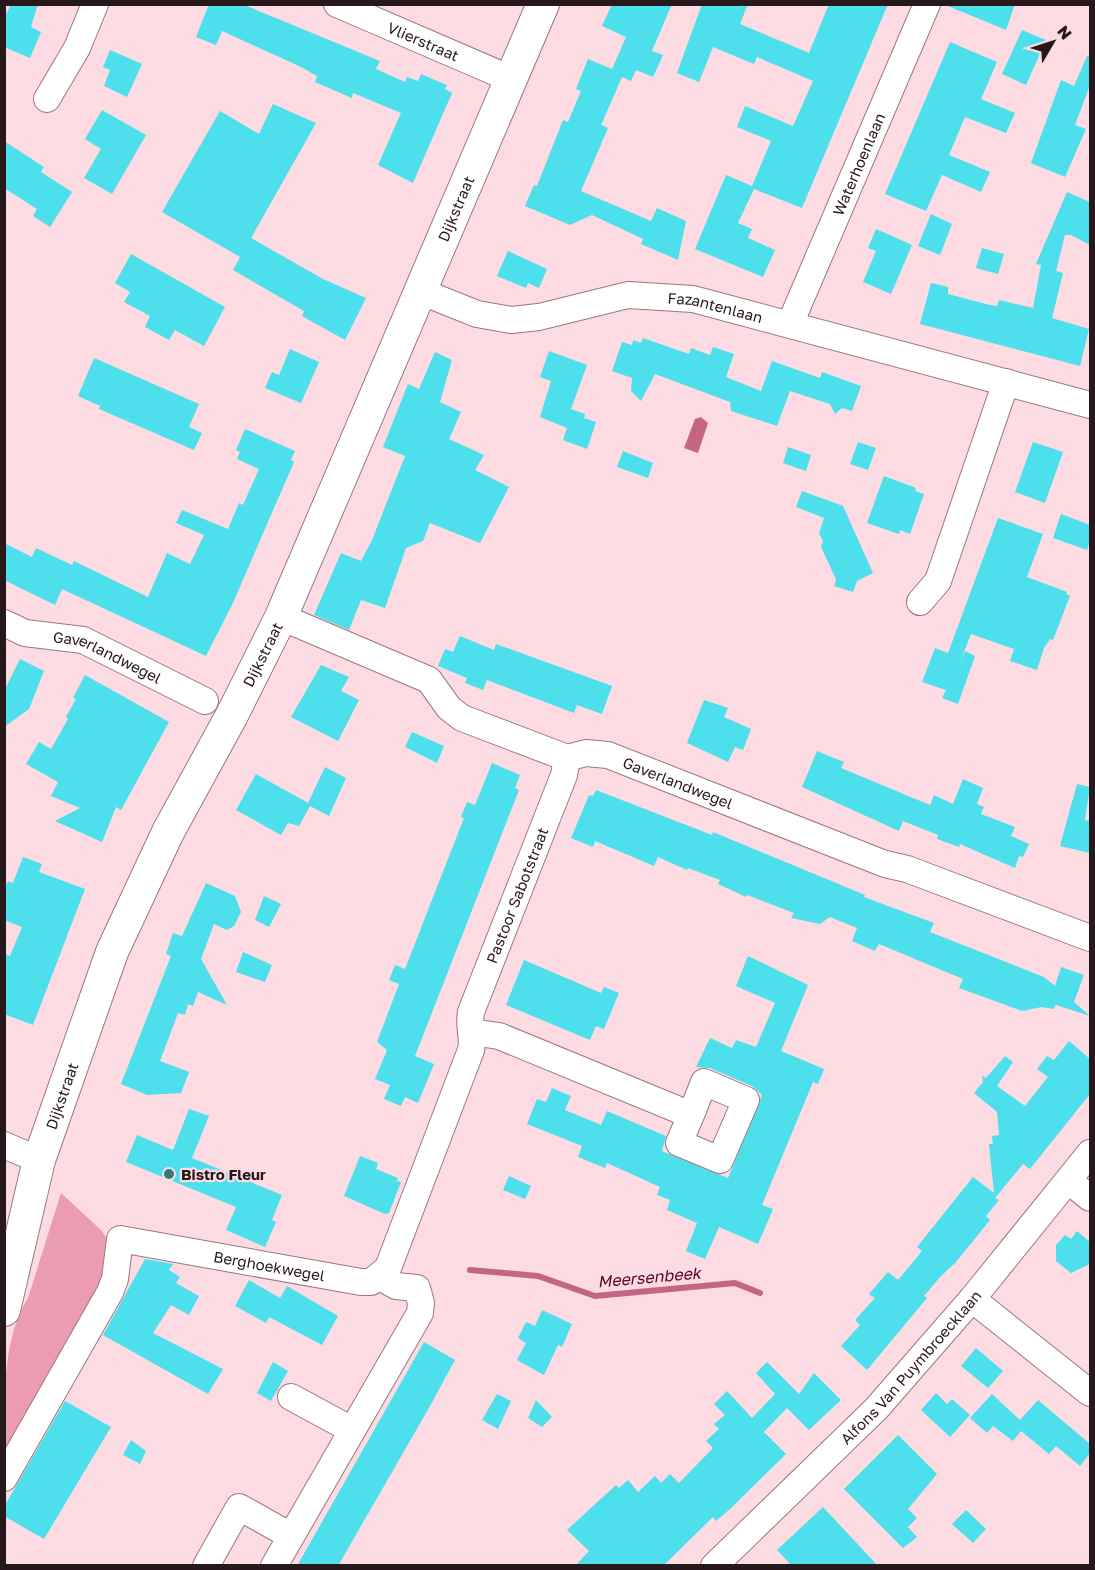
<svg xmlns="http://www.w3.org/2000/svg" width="1095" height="1570" font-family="'Golos Text',sans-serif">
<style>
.green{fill:#ec9cb0}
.water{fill:#c46681}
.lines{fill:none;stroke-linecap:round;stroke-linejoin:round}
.stream{stroke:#c46681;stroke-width:6}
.building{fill:#4ddfeb}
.minor-casing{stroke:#9c7780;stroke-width:28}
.major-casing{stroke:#9c7780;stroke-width:34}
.minor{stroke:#fff;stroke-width:26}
.major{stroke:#fff;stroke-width:32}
.poi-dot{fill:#317a80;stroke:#fddbe3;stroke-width:2}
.labels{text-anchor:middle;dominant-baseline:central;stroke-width:4.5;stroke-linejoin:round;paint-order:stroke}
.street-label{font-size:15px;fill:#27181c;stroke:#fddbe3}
.poi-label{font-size:15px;font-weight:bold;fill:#27181c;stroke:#fddbe3;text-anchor:start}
.water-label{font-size:16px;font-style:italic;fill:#5c012a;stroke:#fddbe3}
</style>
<rect width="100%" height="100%" fill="#fddbe3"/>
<!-- green -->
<path class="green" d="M61 1193 101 1230 107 1239 111 1271 5 1460C5 1409 0 1342 28 1298Z"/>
<!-- water -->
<path class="water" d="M701 417 708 423 698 453 684 448 695 419Z"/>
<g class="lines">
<!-- stream -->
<path class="stream" d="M470 1270 538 1276 595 1296 735 1283 760 1293"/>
</g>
<!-- building -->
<g class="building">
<path d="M11 4H38L31 27 41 32 30 58 4 47V19Z"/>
<path d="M209 4H242L380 61 376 69 405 82 407 77 418 81 421 74 447 85 445 89 452 93 413 183 378 165 401 113 353 93 352 98 315 82 317 76 301 67 222 31 216 45 196 37Z"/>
<path d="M612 4H672L652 51 663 55 653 77 636 70 631 81 622 77 601 125 608 128 581 191 651 221 657 208 686 221 678 260 641 244 643 239 592 215 570 225 525 206 534 185 537 186 563 120 568 122 581 91 576 89 588 59 612 69 626 37 602 26Z"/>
<path d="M702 4H748L740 24 809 53 829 4H888L802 208 754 189 738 223 752 229 748 238 775 250 763 277 695 249 726 175 752 186 771 141 737 127 745 106 793 126 813 81 757 57 754 64 713 47 699 82 677 73Z"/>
<path d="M943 4H1015L1006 30Z"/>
<path d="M1022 30 1046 40 1026 85 1002 74Z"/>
<path d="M950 42 997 62 981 99 1015 113 1006 133 965 117 949 155 990 172 981 192 942 175 926 211 885 194Z"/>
<path d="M110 50 142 64 127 97 104 86 110 70 103 67Z"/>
<path d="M1087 56 1090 57V85L1075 125 1086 129 1065 177 1031 163 1061 80 1074 86Z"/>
<path d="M273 104 316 123 251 238 323 279 366 298 345 340 302 316 304 311 233 270 240 257 162 212 220 111 259 134Z"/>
<path d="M102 110 146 135 112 194 84 178 101 149 85 139Z"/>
<path d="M4 141 44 167 41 172 72 192 50 227 33 216 37 209 4 188Z"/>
<path d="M1067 192 1090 202V245L1071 235H1065L1056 271 1063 273 1052 318 1089 329 1080 366 920 324 931 283 948 287V294L990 305 997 306 999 300 1033 308 1041 265 1036 264Z"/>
<path d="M931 214 952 224 940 255 918 246Z"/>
<path d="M876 229 912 245 891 294 863 282 876 251 868 248Z"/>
<path d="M982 248 1004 254 998 274 976 268Z"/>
<path d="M508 251 547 269 539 288 528 283 526 288 497 276Z"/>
<path d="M131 254 225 307 204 346 175 330 169 340 145 327 150 316 124 302 130 292 115 283Z"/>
<path d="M643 338 689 354 691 348 710 355 713 347 734 354 726 377 761 391 772 361 820 378 822 372 861 386 852 411 842 408 835 414 830 404 790 391 777 426 731 411 730 402 655 374 641 401 631 391 632 378 612 371 622 342 632 345 633 340 641 343Z"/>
<path d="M290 349 319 362 301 403 265 388 272 372 279 375Z"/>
<path d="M549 351 587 365 571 409 585 414 584 418 596 422 587 449 563 440 567 428 540 417 551 381 540 377Z"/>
<path d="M435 352 452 360 440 402 461 412 449 439 484 455 475 470 509 487 480 543 430 523 423 541 406 548 385 608 361 600 349 630 314 615 341 553 361 561 372 540 405 456 383 447 408 384 419 389Z"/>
<path d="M94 358 199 404 189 427 202 433 194 450 99 409 100 406 78 396Z"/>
<path d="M245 429 295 451 291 460 294 462 232 605 206 656 62 589 55 605 4 580V543L32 557 36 548 72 565 74 561 148 597 167 553 190 564 204 535 176 523 182 510 228 529 239 503 243 505 259 469 237 459 240 452 236 450Z"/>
<path d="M858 442 876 448 868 470 850 464Z"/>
<path d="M1033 442 1063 452 1045 503 1015 492Z"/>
<path d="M788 447 811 455 806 471 783 463Z"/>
<path d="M623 451 653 463 648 478 617 467Z"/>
<path d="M884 476 916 488 915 491 924 494 910 534 900 530 899 534 867 523Z"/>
<path d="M802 491 843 506 873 573 857 581 853 592 834 586 836 579 821 547 823 541 819 533 824 518 796 507Z"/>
<path d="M1061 514 1090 525V540L1087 550 1053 538Z"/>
<path d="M998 518 1043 534 1027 577 1067 592 1066 594 1070 596 1053 640 1050 639 1044 648 1037 670 1010 661 1014 649 971 634 960 662 965 651 975 656 958 704 942 698 946 690 922 682 935 648 948 653Z"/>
<path d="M460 636 494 650 496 644 612 686 602 714 577 705 574 713 487 680 483 690 465 683 467 678 438 666 445 649 453 652Z"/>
<path d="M20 659 44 671 29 709 4 727V691Z"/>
<path d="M321 665 349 677 341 691 359 700 338 741 291 717Z"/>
<path d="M85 675 169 722 121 810 116 807 102 842 55 821 80 808 51 796 58 782 26 764 39 742 51 749 68 719 66 717 76 699 73 698Z"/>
<path d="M704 700 728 708 724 717 751 729 743 750 735 747 728 762 687 743Z"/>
<path d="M412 732 444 746 437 763 405 747Z"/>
<path d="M817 751 844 762 841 768 930 805 934 795 953 804 963 779 983 788 977 804 984 807 981 814 1015 827 1011 836 1029 844 1023 857 1019 856 1015 868 960 844 959 847 937 839 938 835 903 821 899 831 802 787Z"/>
<path d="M492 763 520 775 515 788 519 790 415 1056 434 1064 418 1103 405 1097 401 1106 384 1099 390 1085 375 1079 387 1050 377 1042 399 984 389 980 395 965 405 969 464 818 461 817 467 802 475 805Z"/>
<path d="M325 767 346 778 329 816 310 806 299 826 288 823 281 835 236 810 256 774 308 803Z"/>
<path d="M1077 784 1090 787 1085 820 1090 821V853L1060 846Z"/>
<path d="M596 790 712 835 713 832 865 895 864 897 934 923 930 932 1044 977 1055 986 1061 967 1084 975 1074 1002 1090 1016 1056 1005 1053 1009 1042 1007 1022 1011 959 988 963 979 879 944 875 951 852 941 857 928 830 917 820 924 791 918 794 913 747 895 746 897 718 884 720 880 688 868 687 870 658 857 654 866 595 841 593 847 571 838 589 795 593 796Z"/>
<path d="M23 857 42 864 39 872 85 889 33 1025 4 1014V954L10 956 22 927 4 920V890L8 881 13 883Z"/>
<path d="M206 883 235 896 241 912 234 926 227 930 214 924 201 959 227 1005 198 992 193 1006 188 1004 185 1015 178 1013 160 1061 189 1072 181 1093 147 1095 121 1084 171 956 166 954 173 933 182 936Z"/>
<path d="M264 896 281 904 269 927 255 920Z"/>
<path d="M243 952 272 965 265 982 236 972Z"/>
<path d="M748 956 808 985 781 1051 824 1069 818 1084 813 1082 762 1205 773 1209 758 1244 719 1227 705 1259 686 1251 697 1223 667 1210 670 1200 657 1195 660 1187 607 1163 605 1168 578 1157 582 1146 527 1124 537 1099 546 1102 552 1088 571 1096 565 1110 601 1125 607 1111 666 1136 662 1151 728 1178 762 1095 752 1086 710 1068 696 1067 710 1038 732 1048 736 1040 756 1047 775 1003 736 986Z"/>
<path d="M524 960 601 993 604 987 619 993 604 1029 596 1026 590 1040 506 1005Z"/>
<path d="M1069 1041 1090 1059V1094L1030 1169 1023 1164 995 1198 999 1200 986 1216 990 1220 956 1262 940 1277 924 1296 927 1298 867 1370 841 1346 860 1325 855 1320 875 1298 869 1294 888 1272 898 1280 922 1251 917 1247 973 1177 994 1193 989 1144H993L992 1136 999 1135 997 1112 974 1093 983 1082 982 1076 986 1078 1005 1056 1013 1062 997 1086 1025 1106 1048 1077 1037 1069 1047 1056 1054 1060Z"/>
<path d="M189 1109 209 1116 192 1158 282 1195 272 1220 276 1222 265 1247 226 1230 236 1207 126 1162 137 1135 173 1150Z"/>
<path d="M360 1156 378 1163 376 1169 398 1178 397 1181 401 1182 389 1213 385 1214 344 1196Z"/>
<path d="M509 1176 531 1186 525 1199 503 1190Z"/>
<path d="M1077 1231 1090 1242V1264L1071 1273 1056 1261V1245L1065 1235 1071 1239Z"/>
<path d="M145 1259 173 1264 169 1270 180 1277 176 1283 199 1296 189 1315 171 1305 153 1333 223 1369 208 1394 103 1335Z"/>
<path d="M249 1280 280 1298 287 1286 338 1316 322 1345 269 1317 266 1323 235 1306Z"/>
<path d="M542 1310 572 1324 562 1347 558 1345 544 1375 517 1360 526 1343 518 1338 526 1322 535 1326Z"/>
<path d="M424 1342 455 1360 430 1406 338 1566H297Z"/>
<path d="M976 1348 1003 1371 988 1388 961 1366Z"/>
<path d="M273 1362 288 1371 271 1401 257 1393Z"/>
<path d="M767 1362 799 1394 814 1373 841 1400 809 1430 787 1408 764 1432 786 1454 730 1509 716 1521 713 1517 663 1566H575L589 1551 567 1530 616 1485 619 1488 628 1480 638 1492 655 1476 661 1483 670 1474 679 1483 713 1448 706 1441 719 1429 714 1424 725 1415 714 1404 727 1391 752 1418 775 1394 756 1373Z"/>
<path d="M936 1393 947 1404 952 1399 970 1415 950 1437 921 1410Z"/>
<path d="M497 1394 511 1401 498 1429 482 1420Z"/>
<path d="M992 1394 1020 1420 1038 1400 1090 1444V1453L1080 1466 1056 1446 1049 1454 1021 1431 1013 1441 993 1426 987 1433 970 1418Z"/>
<path d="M536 1400 552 1417 542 1427 528 1418Z"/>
<path d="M65 1401 111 1427 44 1539 4 1516V1507Z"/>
<path d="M898 1435 937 1474 908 1509 917 1518 908 1527 917 1537 903 1548 844 1489Z"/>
<path d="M131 1440 146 1451 140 1464 123 1455Z"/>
<path d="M823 1507 878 1566H792L777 1550Z"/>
<path d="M966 1510 986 1529 973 1543 952 1524Z"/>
</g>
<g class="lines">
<!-- minor casing -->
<g class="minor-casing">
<g id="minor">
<path id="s1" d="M337 4 511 79"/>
<path d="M47 99 77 48 95 4"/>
<path id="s2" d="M422 292 477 314 511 320 539 317 628 295 693 299 1090 405"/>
<path id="s3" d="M790 324 927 4"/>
<path d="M920 602 938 581 1006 382"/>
<path id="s4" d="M281 617 429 680 449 708 462 718 567 758 586 753 608 755 885 864 907 869 1090 938"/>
<path id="s5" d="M4 623 25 633 83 640 205 701"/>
<path d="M471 1032 499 1036 691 1115 679 1143 720 1160 746 1100 704 1082 691 1115"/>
<path d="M4 1145 39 1160"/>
<path d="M1069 1181 1090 1198"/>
<path d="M972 1299 1090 1393"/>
<path d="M291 1397 352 1430"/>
<path id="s6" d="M4 1478 110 1292 115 1279 120 1239 361 1282H371L388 1268 471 1050C474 1037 468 1026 471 1012L564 775 567 758"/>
<path d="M206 1566 239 1507 291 1536"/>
<path d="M274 1566 420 1313 421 1303 417 1288 396 1286 380 1277"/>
<path id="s7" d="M714 1566 876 1409 972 1299 1090 1153"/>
</g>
</g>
<!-- major casing -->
<g class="major-casing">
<g id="major">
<path id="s8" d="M4 1310 39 1160 112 952 168 832 232 715 281 617 543 4"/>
</g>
</g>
<!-- minor -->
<use href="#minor" class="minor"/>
<!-- major -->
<use href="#major" class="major"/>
</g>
<!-- markers -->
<circle class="poi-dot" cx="169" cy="1174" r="6"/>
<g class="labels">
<!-- street labels -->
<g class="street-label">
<text stroke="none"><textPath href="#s1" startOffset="94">Vlierstraat</textPath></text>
<text stroke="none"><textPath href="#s3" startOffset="174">Waterhoenlaan</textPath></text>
<text stroke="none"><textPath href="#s8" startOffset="1194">Dijkstraat</textPath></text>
<text stroke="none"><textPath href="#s2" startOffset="302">Fazantenlaan</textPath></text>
<text stroke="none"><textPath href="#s8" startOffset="708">Dijkstraat</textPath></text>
<text stroke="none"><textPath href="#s5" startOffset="110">Gaverlandwegel</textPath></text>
<text stroke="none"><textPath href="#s4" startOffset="441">Gaverlandwegel</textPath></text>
<text stroke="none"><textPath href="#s6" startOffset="942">Pastoor Sabotstraat</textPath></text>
<text stroke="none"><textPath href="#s8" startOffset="222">Dijkstraat</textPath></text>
<text stroke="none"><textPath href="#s6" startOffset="420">Berghoekwegel</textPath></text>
<text stroke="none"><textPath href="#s7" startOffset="280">Alfons Van Puymbroecklaan</textPath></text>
</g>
<!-- poi labels -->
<g class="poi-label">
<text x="181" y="1174">Bistro Fleur</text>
</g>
<!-- water labels -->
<g class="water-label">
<text transform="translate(649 1277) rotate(-5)">Meersenbeek</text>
</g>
</g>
<!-- border -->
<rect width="1095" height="1570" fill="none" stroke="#27181c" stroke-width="12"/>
<!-- north arrow -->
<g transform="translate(1053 42) rotate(51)" stroke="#fddbe3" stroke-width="4.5" paint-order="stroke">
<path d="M0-4.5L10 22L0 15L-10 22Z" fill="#27181c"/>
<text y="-9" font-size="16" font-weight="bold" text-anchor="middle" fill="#27181c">N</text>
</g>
</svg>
